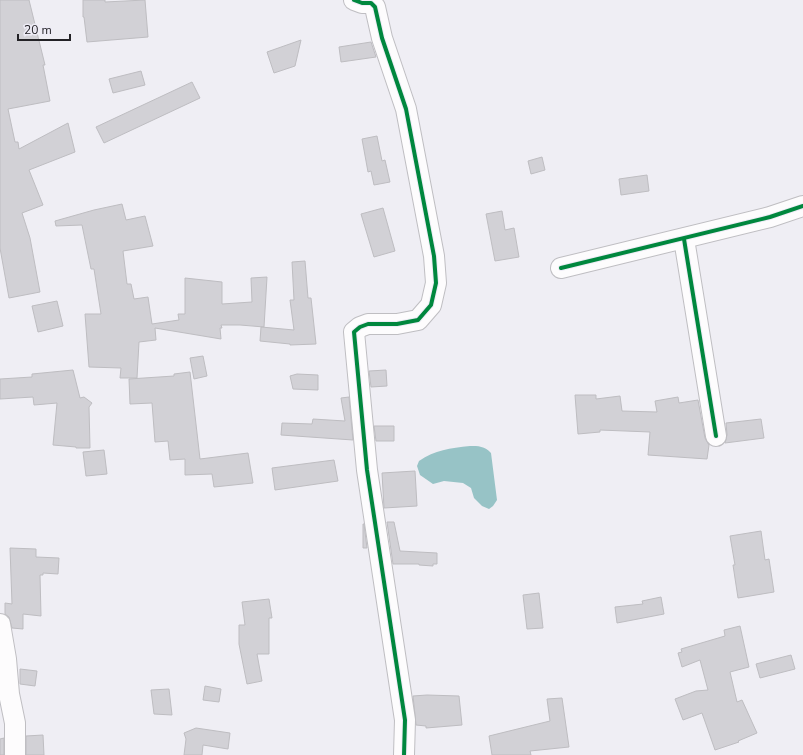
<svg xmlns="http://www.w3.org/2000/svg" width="803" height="755" font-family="'Nunito Sans',sans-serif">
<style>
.water{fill:#97c3c6}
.building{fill:#d2d1d6;stroke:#bebdc1}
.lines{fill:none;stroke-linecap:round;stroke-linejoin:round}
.street-casing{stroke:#bfbec2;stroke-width:22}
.street{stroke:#fdfcfd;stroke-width:20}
.cycleway-casing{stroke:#eeecf6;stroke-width:6}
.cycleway{stroke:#00873e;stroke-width:4}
</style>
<rect width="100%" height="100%" fill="#efeef4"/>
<!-- water -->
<path class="water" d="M470 446C478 446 485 446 491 453L497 500 493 506 489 509 482 506 474 498 471 488 463 483 444 481 433 484 420 475 417 466 419 461C435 450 450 448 470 446Z"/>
<!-- building -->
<g class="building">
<path d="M0 0H29L45 65H43L50 101 8 109 15 142H18L19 149 68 123 75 152 29 170 43 205 22 213 30 238 40 292 9 298 0 248Z"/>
<path d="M83 0H105V2L145 0 148 37 87 42 84 17H83Z"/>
<path d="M301 40 295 66 274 73 267 52Z"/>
<path d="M371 42 376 57 341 62 339 47Z"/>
<path d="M141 71 145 85 113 93 109 79Z"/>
<path d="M192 82 200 98 104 143 96 127Z"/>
<path d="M377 136 382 161 385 160 390 182 374 185 371 171 368 172 362 139Z"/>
<path d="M542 157 545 170 531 174 528 161Z"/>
<path d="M647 175 649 191 621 195 619 179Z"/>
<path d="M122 204 126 220 145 216 153 246 123 251 127 284H131L134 299 148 297 152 324 179 320 178 314H185V278L222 282V304L252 302 251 278 267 277 264 327 240 325H221L222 328H220L221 339 155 328 156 340 139 342 137 378H120L121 368 89 367 85 314H101L94 269H91L82 225 56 226 55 221 94 210Z"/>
<path d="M383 208 395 251 374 257 361 214Z"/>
<path d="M502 211 505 230 514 228 519 257 495 261 486 214Z"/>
<path d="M305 261 308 298H311L316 344 290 345V344L260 341 261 327 294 330 290 300H294L292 262Z"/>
<path d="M57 301 63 326 38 332 32 306Z"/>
<path d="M203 356 207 376 194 379 190 358Z"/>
<path d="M73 370 80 398 84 397 92 403 89 407 90 448H76V447L53 445 57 403 34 405 33 397 0 399V379L32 377V374Z"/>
<path d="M386 370 387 386 371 387 369 371Z"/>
<path d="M190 372 200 459 248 453 253 483 214 487 212 474 185 475V459L170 460 168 441 155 442 152 403 130 404 129 379 174 376V374Z"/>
<path d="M297 374 318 375V390L293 389 290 376Z"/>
<path d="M575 395H596V399L620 396 622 411 657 412 655 401 678 397 679 403 698 400 705 438 709 445 707 459 648 455 650 432 600 430V432L578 434Z"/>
<path d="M349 397 353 440 281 435 282 423 312 424 313 419 345 421 341 398Z"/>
<path d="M761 419 764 438 725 443 727 435 726 423Z"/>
<path d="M374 426H394V441H376Z"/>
<path d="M104 450 107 474 86 476 83 452Z"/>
<path d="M334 460 338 481 275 490 272 468Z"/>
<path d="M415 471 417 506 384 508 382 473Z"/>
<path d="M387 522H394L400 551 437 553V564H433V566L419 565V564H393Z"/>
<path d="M363 524H364L367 548H363Z"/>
<path d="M761 531 765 560 769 559 774 592 738 598 733 565H735L730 536Z"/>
<path d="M10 548 36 549V557L59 558 58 574 43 573V575H40L41 616 23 614V629L12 628 9 617 5 614V603L12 604Z"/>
<path d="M539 593 543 628 527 629 523 595Z"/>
<path d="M661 597 664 614 617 623 615 607 643 604 642 601Z"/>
<path d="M269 599 272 618H269V654H257L262 681 247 684 239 644V625H245L242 602Z"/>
<path d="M740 626 749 667 730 672 737 702 742 700 757 733 738 741 739 742 715 750 702 713 683 720 675 699 696 691 708 690 700 660 682 667 678 653 682 652 681 649 725 636 724 630Z"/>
<path d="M791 655 795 669 760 678 756 664Z"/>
<path d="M20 669 37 671 35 686 20 684Z"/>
<path d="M205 686 221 689 219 702 203 700Z"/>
<path d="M169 689 172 715 154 714 151 690Z"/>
<path d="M427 695 459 696 462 725 426 728V726L416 725 413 696Z"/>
<path d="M562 698 569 747 530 751 531 755H492L489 736 550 721 547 699Z"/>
<path d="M196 728 230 733 228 749 203 745 202 755H184L186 739 184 733Z"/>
<path d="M43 735 44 755H26V736Z"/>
<path d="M4 738V755H0V739Z"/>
</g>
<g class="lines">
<!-- street casing -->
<g class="street-casing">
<g id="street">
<path d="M354 0 362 3H371L375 7 382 38 406 109 434 256 436 283 431 305 418 320 397 324H368L360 327 354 332 367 470 405 720 404 755"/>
<path d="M684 239 716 436"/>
<path d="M561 268 770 217 803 206"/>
<path d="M0 624 6 659 9 694 15 723V755"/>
</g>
</g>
<!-- street -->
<use href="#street" class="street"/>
<!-- cycleway casing -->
<g class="cycleway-casing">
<g id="cycleway">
<path d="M354 0 362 3H371L375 7 382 38 406 109 434 256 436 283 431 305 418 320 397 324H368L360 327 354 332 367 470 405 720 404 755"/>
<path d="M684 239 716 436"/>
<path d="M561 268 770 217 803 206"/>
</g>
</g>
<!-- cycleway -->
<use href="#cycleway" class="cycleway"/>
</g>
<!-- scale -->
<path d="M18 34v6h52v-6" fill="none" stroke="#232226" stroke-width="2"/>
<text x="24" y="34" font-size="12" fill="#232226" stroke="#eeecf6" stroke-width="3" paint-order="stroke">20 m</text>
</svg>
